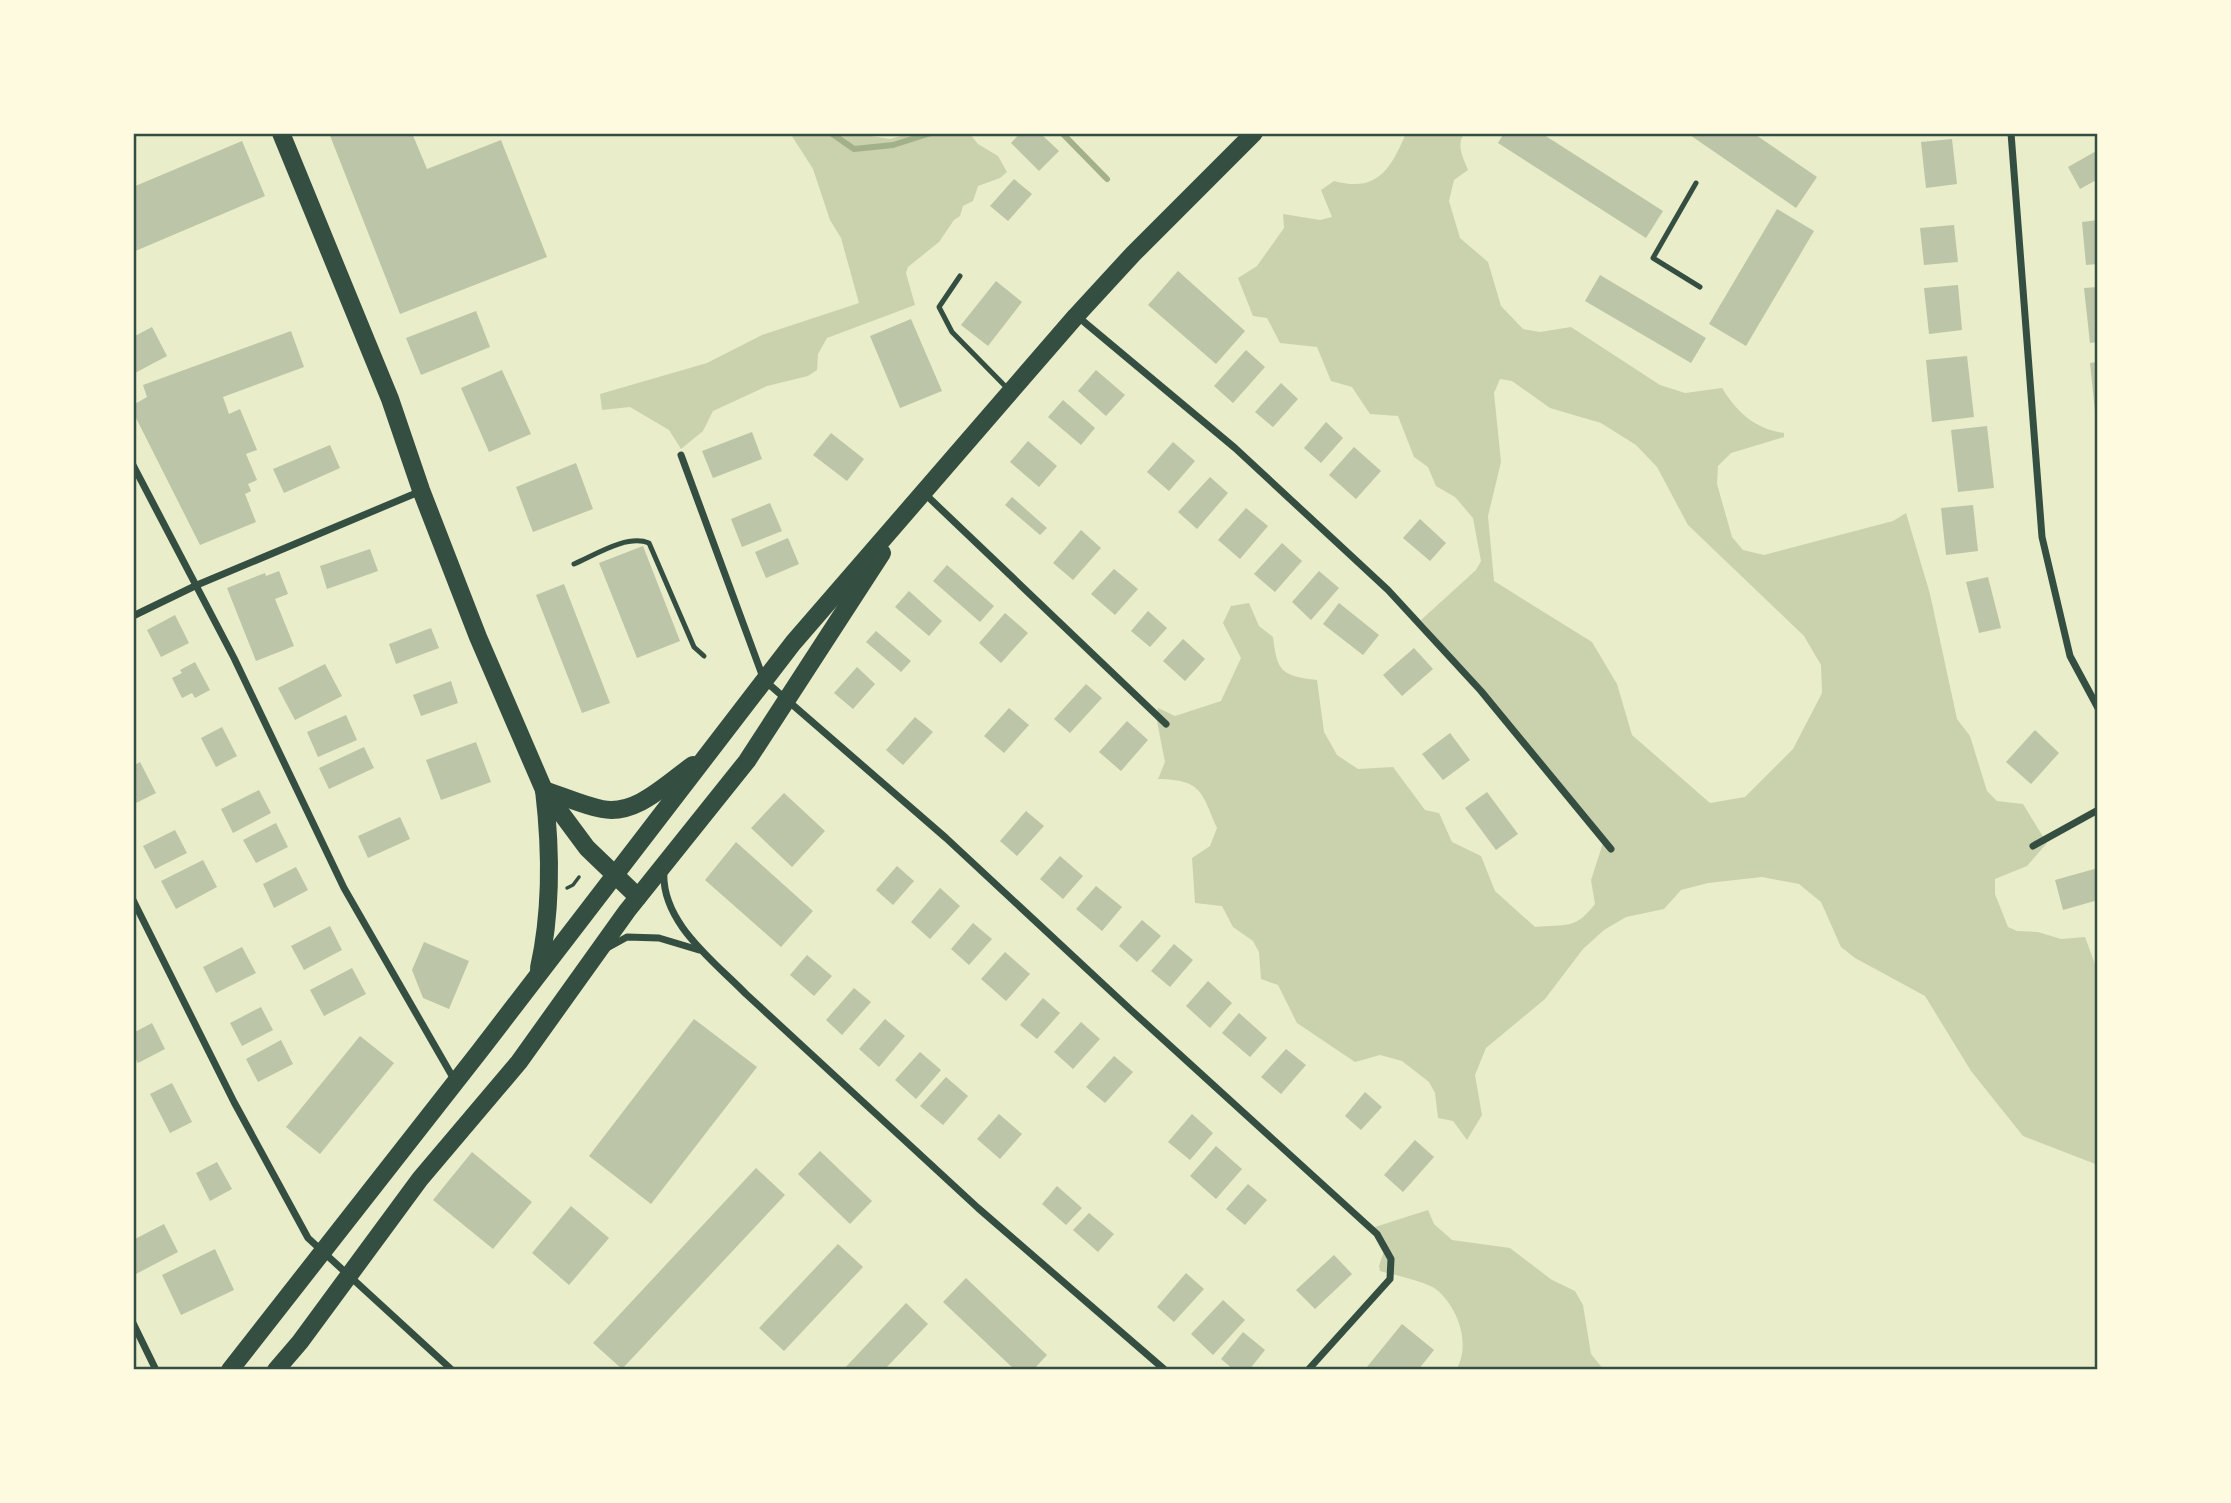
<svg xmlns="http://www.w3.org/2000/svg" width="2231" height="1503" font-family="'Zilla Slab',serif">
<style>
.green{fill:#cad2ad;fill-rule:evenodd}
.lines{fill:none;stroke-linecap:round;stroke-linejoin:round}
.stream{stroke:#a3b18a;stroke-width:6}
.building{fill:#bcc5a7}
.path{stroke:#344e41;stroke-width:3.5}
.service{stroke:#344e41;stroke-width:5}
.minor{stroke:#344e41;stroke-width:7}
.primary{stroke:#344e41;stroke-width:18}
.neatline{fill:none;stroke:#344e41;stroke-width:2.5}
</style>
<rect width="100%" height="100%" fill="#e9edc9"/>
<!-- green -->
<g class="green">
<path d="M790 133H852L890 139 911 133H969L978 144 998 156 1007 172 1000 178 978 186 973 201 963 206 960 216 954 220 939 242 908 267 906 273 915 305 827 338 818 354 817 370 808 376 767 386 713 411 703 431 681 449 669 430 630 407 602 410 600 394 707 363 762 335 859 303 841 238 830 220 813 169Z"/>
<path d="M1406 133H1464C1456 146 1463 157 1468 170L1454 180 1449 201 1460 238 1488 262 1501 306 1523 329 1540 332 1571 327 1660 385 1685 393 1722 388C1737 412 1755 429 1784 433V437L1731 453 1718 466 1717 484 1732 537 1743 550 1764 555 1893 521 1906 513 1930 594 1957 719 1970 736 1987 791 1997 801 2023 804 2047 843 2027 866 1995 879V894L2008 927 2017 931 2038 932 2061 939 2085 937 2098 972V1165L2023 1136 1971 1071 1925 996 1855 958 1841 947 1821 902 1799 884 1762 877 1708 883 1681 890 1664 909 1626 917 1604 930 1583 949 1545 999 1486 1048 1475 1075 1482 1115 1467 1140 1453 1121 1438 1118 1435 1093 1429 1082 1402 1061 1380 1055 1355 1062 1297 1023 1278 985 1261 979 1259 952 1253 941 1233 927 1222 906 1195 903 1192 858 1210 846 1217 828C1201 791 1202 780 1158 779L1165 762 1156 716 1158 708 1175 716 1221 701 1241 658 1223 623 1231 606 1249 603 1259 626 1273 637C1277 672 1282 676 1317 680L1324 732 1337 755 1358 769 1393 767 1425 810 1439 813 1452 842 1481 856 1495 891 1535 927C1566 924 1575 930 1595 904L1591 880 1604 840 1480 688 1421 620 1476 570 1481 561 1473 518 1455 497 1436 486 1428 467 1414 457 1398 416 1370 414 1352 387 1331 381 1317 347 1280 343 1267 318 1253 316 1238 278 1257 266 1284 228 1283 214 1320 220 1332 217 1321 190 1334 181C1377 193 1391 169 1406 133ZM1500 379 1512 381 1550 408 1601 423 1636 445 1657 467 1688 525 1804 636 1821 665 1822 693 1793 749 1745 797 1710 803 1632 735 1617 684 1592 642 1494 581 1488 516 1501 462 1494 393Z"/>
<path d="M1428 1210 1434 1224 1452 1240 1510 1248 1552 1280 1575 1291 1583 1305 1591 1354 1604 1370H1456C1471 1345 1459 1309 1437 1290 1430 1283 1392 1274 1380 1271L1379 1266 1386 1245 1372 1228Z"/>
</g>
<g class="lines">
<!-- stream -->
<g class="stream">
<path d="M831 133 854 149 893 145 931 133"/>
<path d="M1062 133 1107 179"/>
</g>
</g>
<!-- building -->
<g class="building">
<path d="M329 133H412L427 169 501 140 547 257 400 314Z"/>
<path d="M1020 133H1040L1059 151 1039 171 1011 143Z"/>
<path d="M1504 133H1541L1663 211 1646 238 1498 143Z"/>
<path d="M1687 133H1753L1817 177 1796 208Z"/>
<path d="M1952 139 1957 184 1926 188 1921 142Z"/>
<path d="M242 141 265 196 133 252V187Z"/>
<path d="M2098 150V179L2080 189 2068 167Z"/>
<path d="M1014 179 1032 194 1008 221 990 206Z"/>
<path d="M1777 209 1814 231 1746 346 1709 324Z"/>
<path d="M2098 220V264L2086 265 2082 222Z"/>
<path d="M1954 225 1958 262 1924 265 1920 228Z"/>
<path d="M1178 271 1245 331 1216 364 1148 305Z"/>
<path d="M1600 275 1706 338 1691 363 1585 301Z"/>
<path d="M996 281 1022 302 988 346 961 325Z"/>
<path d="M1958 285 1962 330 1929 334 1924 288Z"/>
<path d="M2098 287V342L2090 343 2084 288Z"/>
<path d="M476 311 490 347 421 375 406 338Z"/>
<path d="M911 319 942 391 900 408 870 336Z"/>
<path d="M152 327 167 356 133 374V337Z"/>
<path d="M291 331 304 367 223 397 229 414 240 409 257 450 246 454 257 480 248 484 251 491 245 494 256 522 200 545 133 412V405L147 397 143 385Z"/>
<path d="M1246 350 1265 367 1233 403 1214 386Z"/>
<path d="M1967 356 1974 417 1932 422 1926 360Z"/>
<path d="M2098 362V411H2095L2090 363Z"/>
<path d="M502 370 531 434 489 452 461 388Z"/>
<path d="M1096 370 1125 395 1106 416 1078 391Z"/>
<path d="M1281 383 1298 399 1273 427 1255 412Z"/>
<path d="M1063 400 1095 428 1081 445 1048 417Z"/>
<path d="M1326 422 1343 438 1321 463 1304 448Z"/>
<path d="M1987 426 1994 488 1958 492 1951 430Z"/>
<path d="M752 432 762 459 713 478 702 451Z"/>
<path d="M831 433 864 459 847 481 813 455Z"/>
<path d="M1028 441 1057 466 1039 487 1010 462Z"/>
<path d="M1173 442 1195 461 1169 491 1147 472Z"/>
<path d="M330 445 340 468 284 493 273 469Z"/>
<path d="M1354 447 1381 471 1356 499 1329 475Z"/>
<path d="M576 463 593 509 533 532 516 487Z"/>
<path d="M1210 477 1228 493 1197 529 1178 512Z"/>
<path d="M1012 497 1047 528 1040 535 1005 505Z"/>
<path d="M770 503 782 531 742 547 731 519Z"/>
<path d="M1973 505 1978 551 1946 555 1941 508Z"/>
<path d="M1246 508 1268 526 1240 559 1218 540Z"/>
<path d="M1420 519 1446 543 1430 561 1403 538Z"/>
<path d="M1081 530 1101 548 1073 580 1053 563Z"/>
<path d="M788 538 799 564 766 578 755 552Z"/>
<path d="M1282 543 1302 561 1275 592 1254 574Z"/>
<path d="M643 546 680 641 637 658 599 563Z"/>
<path d="M370 549 378 571 327 589 320 566Z"/>
<path d="M947 565 994 606 980 622 933 581Z"/>
<path d="M1114 569 1138 589 1115 615 1091 594Z"/>
<path d="M279 571 288 594 275 599 294 646 256 661 227 588 265 573 266 576Z"/>
<path d="M1319 571 1339 588 1311 620 1292 602Z"/>
<path d="M1988 577 2001 628 1979 633 1966 582Z"/>
<path d="M564 584 610 703 582 713 536 595Z"/>
<path d="M909 591 942 621 929 636 895 607Z"/>
<path d="M1339 603 1379 635 1363 655 1323 624Z"/>
<path d="M1148 611 1167 628 1150 647 1131 631Z"/>
<path d="M1005 613 1028 633 1001 663 979 643Z"/>
<path d="M175 615 189 643 161 657 147 630Z"/>
<path d="M431 628 439 648 396 664 389 644Z"/>
<path d="M876 631 911 661 901 672 866 642Z"/>
<path d="M1183 639 1205 659 1185 681 1163 661Z"/>
<path d="M1414 648 1433 669 1402 696 1383 675Z"/>
<path d="M195 662 210 690 195 698 192 693 182 698 172 678 182 673 180 670Z"/>
<path d="M325 664 342 696 295 720 278 688Z"/>
<path d="M857 667 875 684 853 709 834 693Z"/>
<path d="M451 681 458 703 421 716 413 695Z"/>
<path d="M1086 684 1102 698 1070 733 1054 719Z"/>
<path d="M1009 708 1029 725 1004 753 984 736Z"/>
<path d="M346 715 357 740 318 757 307 732Z"/>
<path d="M915 717 933 732 903 765 886 750Z"/>
<path d="M1127 721 1148 740 1121 771 1099 752Z"/>
<path d="M222 727 237 756 216 767 201 738Z"/>
<path d="M2035 730 2059 753 2031 784 2006 762Z"/>
<path d="M1450 733 1470 760 1443 780 1422 754Z"/>
<path d="M476 742 491 782 441 800 426 760Z"/>
<path d="M364 747 374 768 329 789 319 768Z"/>
<path d="M140 762 156 793 134 804 133 766Z"/>
<path d="M259 790 271 813 233 833 221 809Z"/>
<path d="M1487 792 1518 834 1496 850 1465 808Z"/>
<path d="M784 793 825 831 792 867 751 828Z"/>
<path d="M1026 811 1044 826 1017 856 1000 841Z"/>
<path d="M400 817 410 839 368 858 358 836Z"/>
<path d="M276 823 288 847 256 863 243 840Z"/>
<path d="M175 830 187 853 155 869 143 846Z"/>
<path d="M736 842 813 911 781 947 705 880Z"/>
<path d="M1060 856 1083 876 1063 899 1040 879Z"/>
<path d="M203 860 217 887 176 909 161 881Z"/>
<path d="M897 866 914 881 893 905 876 890Z"/>
<path d="M296 867 308 890 274 908 263 884Z"/>
<path d="M2098 868V900L2063 910 2055 880Z"/>
<path d="M1096 886 1122 907 1102 931 1076 909Z"/>
<path d="M940 888 960 906 930 939 911 922Z"/>
<path d="M1142 920 1161 936 1137 962 1119 946Z"/>
<path d="M973 923 992 939 969 965 951 949Z"/>
<path d="M330 926 342 950 304 970 291 946Z"/>
<path d="M424 942 469 961 449 1009 423 998 412 970Z"/>
<path d="M1174 944 1193 960 1170 987 1151 971Z"/>
<path d="M242 947 256 973 216 993 203 967Z"/>
<path d="M1005 952 1030 974 1006 1001 981 979Z"/>
<path d="M807 955 832 976 814 996 790 975Z"/>
<path d="M352 968 366 994 324 1016 310 990Z"/>
<path d="M1208 981 1232 1003 1210 1028 1186 1006Z"/>
<path d="M854 988 871 1002 842 1035 826 1020Z"/>
<path d="M1043 998 1060 1013 1037 1039 1020 1025Z"/>
<path d="M261 1007 273 1030 242 1046 230 1023Z"/>
<path d="M1239 1013 1267 1038 1250 1057 1222 1033Z"/>
<path d="M694 1019 757 1067 651 1204 589 1156Z"/>
<path d="M885 1019 905 1036 879 1067 859 1049Z"/>
<path d="M1081 1022 1100 1039 1073 1069 1054 1052Z"/>
<path d="M152 1023 165 1049 138 1063 133 1054V1033Z"/>
<path d="M360 1036 394 1063 320 1154 286 1127Z"/>
<path d="M281 1040 293 1064 258 1082 246 1059Z"/>
<path d="M1286 1049 1306 1065 1281 1094 1261 1077Z"/>
<path d="M920 1052 941 1070 916 1099 895 1080Z"/>
<path d="M1114 1056 1133 1072 1105 1103 1086 1087Z"/>
<path d="M946 1077 968 1096 943 1125 920 1106Z"/>
<path d="M172 1083 192 1122 170 1133 150 1094Z"/>
<path d="M1365 1092 1382 1107 1361 1130 1345 1116Z"/>
<path d="M999 1114 1022 1134 1000 1159 977 1139Z"/>
<path d="M1192 1114 1213 1133 1190 1160 1168 1142Z"/>
<path d="M1415 1140 1434 1157 1403 1192 1384 1175Z"/>
<path d="M1216 1146 1242 1169 1216 1199 1190 1176Z"/>
<path d="M820 1151 872 1201 850 1224 798 1174Z"/>
<path d="M472 1152 532 1202 493 1249 433 1200Z"/>
<path d="M217 1162 232 1189 210 1201 196 1173Z"/>
<path d="M756 1168 785 1195 622 1369 593 1343Z"/>
<path d="M1248 1184 1267 1200 1245 1225 1226 1209Z"/>
<path d="M1057 1186 1082 1208 1066 1225 1042 1204Z"/>
<path d="M571 1206 609 1238 569 1285 532 1253Z"/>
<path d="M1089 1213 1114 1234 1098 1252 1073 1230Z"/>
<path d="M164 1224 178 1252 134 1275 133 1240Z"/>
<path d="M838 1244 863 1267 784 1351 759 1328Z"/>
<path d="M215 1249 234 1290 181 1315 162 1275Z"/>
<path d="M1334 1255 1352 1274 1315 1309 1296 1290Z"/>
<path d="M1186 1273 1204 1289 1174 1322 1157 1307Z"/>
<path d="M966 1278 1047 1355 1033 1370H1015L943 1302Z"/>
<path d="M1223 1300 1245 1320 1213 1355 1191 1334Z"/>
<path d="M906 1303 928 1324 884 1370H843Z"/>
<path d="M1402 1324 1434 1350 1418 1370H1370L1367 1367Z"/>
<path d="M1243 1332 1265 1350 1249 1370H1234L1221 1359Z"/>
</g>
<g class="lines">
<!-- path -->
<path class="path" d="M567 888 573 885 579 877"/>
<!-- service -->
<g class="service">
<path d="M1696 183 1653 258 1700 287"/>
<path d="M960 276 939 307 952 332 1008 389"/>
<path d="M574 564C595 555 627 534 649 543L694 647 704 656"/>
</g>
<!-- minor -->
<g class="minor">
<path d="M2011 133 2042 537 2070 656 2098 708"/>
<path d="M1077 316 1235 448 1388 590 1481 691 1611 849"/>
<path d="M681 455 764 680 946 838 1132 1011 1377 1234 1391 1259 1390 1279 1308 1370"/>
<path d="M133 465 234 658 344 888 455 1081"/>
<path d="M923 492 1166 724"/>
<path d="M133 616 197 585 421 491"/>
<path d="M2033 846 2098 810"/>
<path d="M664 870C660 922 714 961 746 994L978 1208 1165 1370"/>
<path d="M133 900 234 1102 308 1238 452 1370"/>
<path d="M607 948 627 937 659 938 699 950"/>
<path d="M133 1323 156 1370"/>
</g>
<!-- primary -->
<g class="primary">
<path d="M281 133 390 399 421 490 478 637 544 790 587 848 638 897"/>
<path d="M544 790C563 796 582 805 602 809 636 816 667 783 693 765"/>
<path d="M539 968C552 910 551 849 544 790"/>
<path d="M230 1370 479 1052 793 643 1076 316 1134 253 1254 133"/>
<path d="M276 1370 300 1342 420 1179 519 1062 627 911 747 761 882 553"/>
</g>
</g>
<!-- border -->
<rect width="2231" height="1503" fill="none" stroke="#fefae0" stroke-width="270"/>
<rect x="135" y="135" width="1961" height="1233" class="neatline"/>
</svg>
